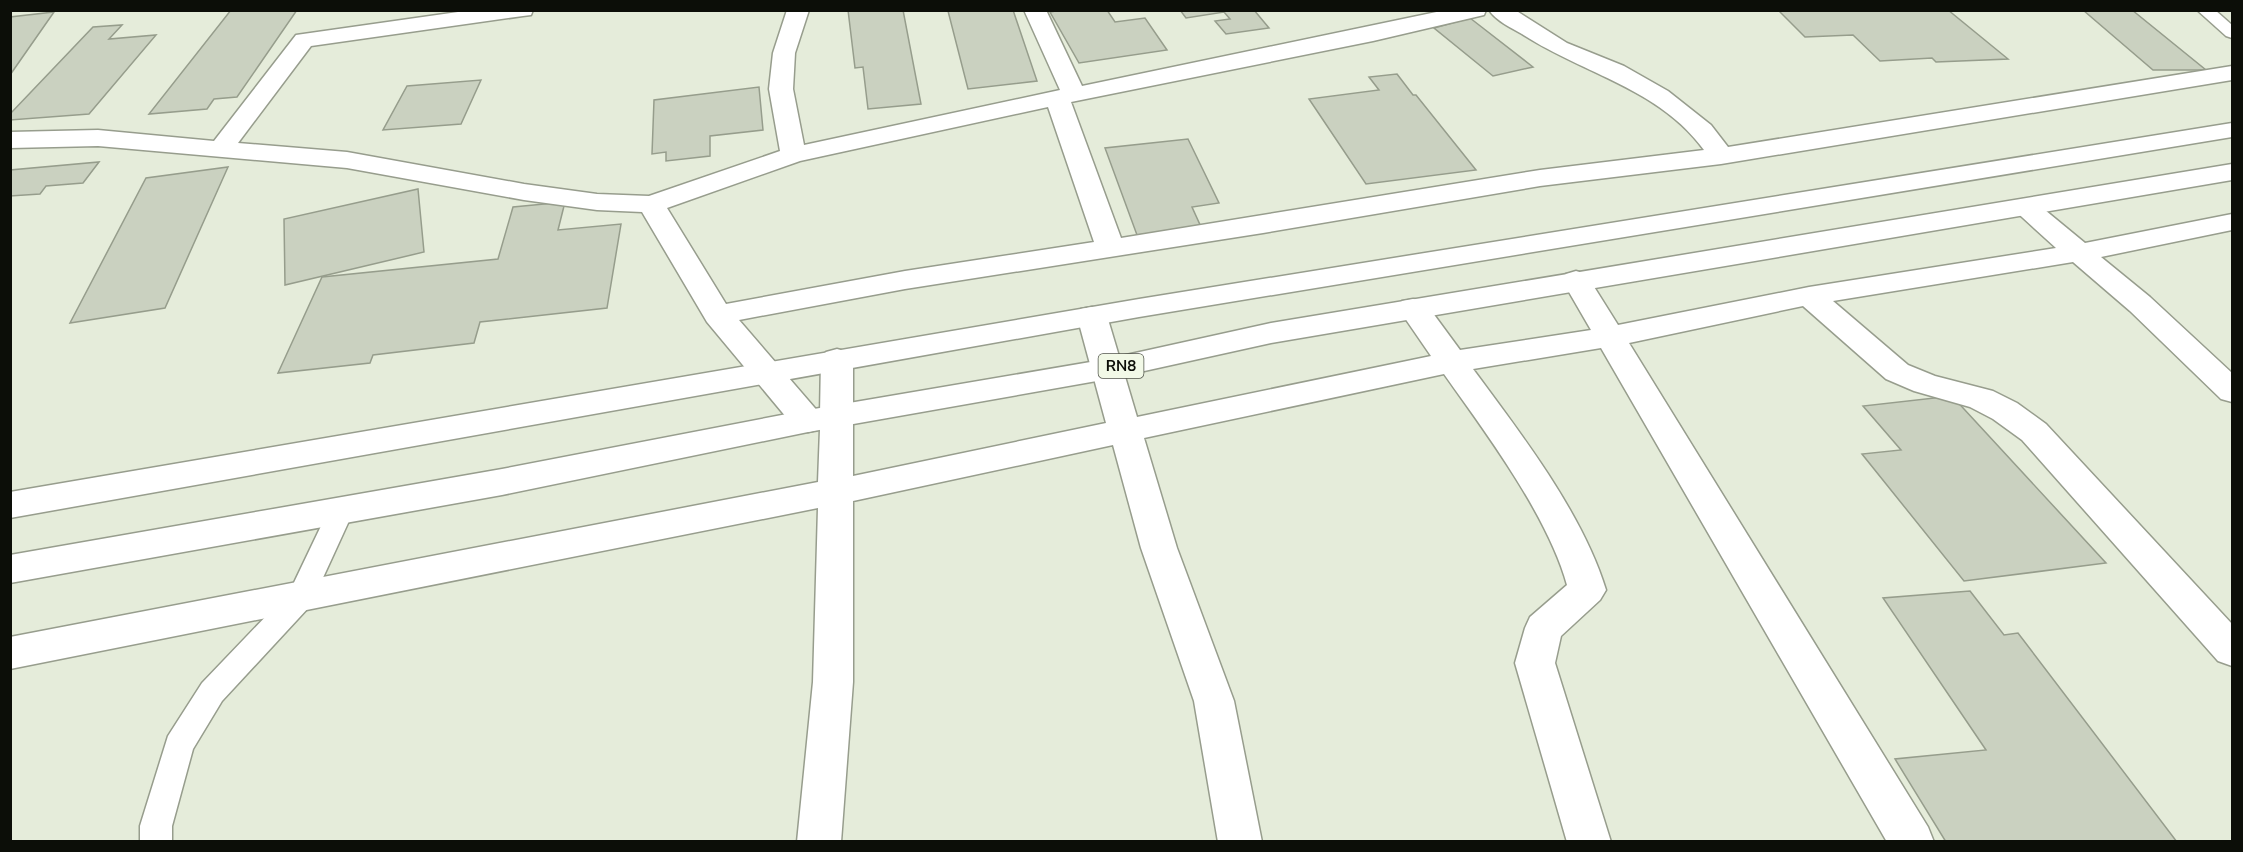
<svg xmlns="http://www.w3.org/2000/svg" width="2243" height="852" font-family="'Nunito Sans',sans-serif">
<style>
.building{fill:#cad1c0;stroke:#969d8c;stroke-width:1.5}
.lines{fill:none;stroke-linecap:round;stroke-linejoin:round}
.lane-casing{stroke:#979d8d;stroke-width:3}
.street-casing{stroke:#979d8d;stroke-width:3}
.highway-casing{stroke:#979d8d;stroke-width:3}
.lane{fill:#fff;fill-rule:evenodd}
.street{fill:#fff;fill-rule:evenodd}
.highway{fill:#fff;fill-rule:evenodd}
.labels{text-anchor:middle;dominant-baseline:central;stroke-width:5;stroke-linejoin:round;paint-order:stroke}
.shield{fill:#f2f9e7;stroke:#51544b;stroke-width:1.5}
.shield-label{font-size:15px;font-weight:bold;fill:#0c0e08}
</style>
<rect width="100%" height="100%" fill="#e5ecda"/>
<!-- building -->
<g class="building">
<path d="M231 10H297L237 97 214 99 207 109 149 114Z"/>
<path d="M848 10H903L921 104 868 109 863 67 855 68Z"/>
<path d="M1013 10 1037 81 968 89 948 11Z"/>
<path d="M1062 10H1107L1115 22 1145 18 1167 50 1079 63 1050 12Z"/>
<path d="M1180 10H1254L1269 28 1226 34 1215 21 1230 19 1224 12 1186 18Z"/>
<path d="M1778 10H1948L2008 59 1936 62 1932 58 1880 61 1853 35 1805 37Z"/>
<path d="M2083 10H2132L2206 70H2153Z"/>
<path d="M54 12 10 75V17Z"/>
<path d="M1470 18 1533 67 1493 76 1434 28Z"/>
<path d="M122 25 109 39 156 35 89 114 10 120V114L93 27Z"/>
<path d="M1397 74 1413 95H1416L1476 170 1366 184 1309 99 1379 90 1369 77Z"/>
<path d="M481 80 461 124 383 130 407 86Z"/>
<path d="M759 87 763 130 710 136V156L666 161V152L652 154 654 100Z"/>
<path d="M1188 139 1219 203 1192 207 1201 227 1137 235 1105 148Z"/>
<path d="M99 162 83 183 46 186 40 194 10 196V170Z"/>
<path d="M228 167 165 308 70 323 146 178Z"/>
<path d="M418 189 424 252 285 285 284 219Z"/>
<path d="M565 202 558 230 621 224 607 308 480 322 474 343 373 355 370 363 278 373 322 277 498 259 513 207Z"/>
<path d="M1952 396 2106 563 1964 581 1862 454 1901 450 1863 406Z"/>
<path d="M1970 591 2004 635 2018 633 2177 842H1946L1895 759 1986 750 1883 598Z"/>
</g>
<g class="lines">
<!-- lane casing -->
<g class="lane-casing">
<g id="lane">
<path d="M2197 10H2215L2232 25V38L2226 36Z"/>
<path d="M341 500 350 503 354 510 310 606 222 701 193 749 172 826V842H140V826L168 736 202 683 290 591 332 503Z"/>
</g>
</g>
<!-- street casing -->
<g class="street-casing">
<path id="street" d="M472 10H533L531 15 523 16 311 46 238 143 347 152 524 184 597 194 649 196 780 151 769 89 773 53 787 10H809L795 53 793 89 804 145 1060 90 1024 10H1046L1082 86 1446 10H1486L1484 15 1373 41 1071 102 1121 238 1540 170 1704 150C1659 88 1583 74 1522 34 1512 28 1496 21 1489 10H1515L1567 43 1624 66 1668 91 1711 125 1728 147 2232 66V80L1721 164 1540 186 1263 233 905 289 739 320 820 414 821 359 826 352 837 349 848 352 853 359V476L1106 423 1077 316 1081 309 1092 307 1103 309 1107 316 1137 417 1431 356 1398 308 1402 301 1413 299 1424 301 1460 350 1591 330 1562 280 1566 274 1576 271 1586 274 1618 325 1809 287 2056 248 2011 207 2014 201 2024 199 2034 201 2085 243 2232 214V230L2101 257 2150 297 2232 373V402L2221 399 2130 311 2073 262 1833 301 1908 365 1935 376 1993 391 2017 403 2046 424 2232 624V666L2218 661 2022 440 1993 419 1970 407 1914 391 1886 379 1803 306 1629 343 1928 827 1934 842H1887L1601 348 1473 369C1521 434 1582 512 1606 590L1600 600 1561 636 1555 663 1611 842H1567L1515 663 1525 628 1530 617 1567 585C1548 516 1486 433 1444 374L1144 438 1177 548 1234 701 1262 842H1218L1194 701 1141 548 1113 445 853 501V682L841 842H797L813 682 818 508 10 669V637L818 482 820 429 808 432 796 429 707 322 642 212 597 210 524 200 347 168 98 146 10 148V132L98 130 214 141 296 35ZM1048 107 1094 242 905 271 726 304 667 208 800 161Z"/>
</g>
<!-- highway casing -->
<g class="highway-casing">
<g id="highway">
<path d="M2232 123V137L1139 317 10 518V492L1139 299Z"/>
<path d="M2232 164V180L1271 343 1108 379 808 432 502 495 10 583V555L502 469 808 410 1108 359 1271 323Z"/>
</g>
</g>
<!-- lane -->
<use href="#lane" class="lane"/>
<!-- street -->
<use href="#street" class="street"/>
<!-- highway -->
<use href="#highway" class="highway"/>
</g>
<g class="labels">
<!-- shield labels -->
<rect class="shield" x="1098.5" y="354" width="45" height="24" rx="4.5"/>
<g class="shield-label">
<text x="1121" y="366">RN8</text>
</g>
</g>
<!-- border -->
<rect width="2243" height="852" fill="none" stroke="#0c0e08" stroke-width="24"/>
</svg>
